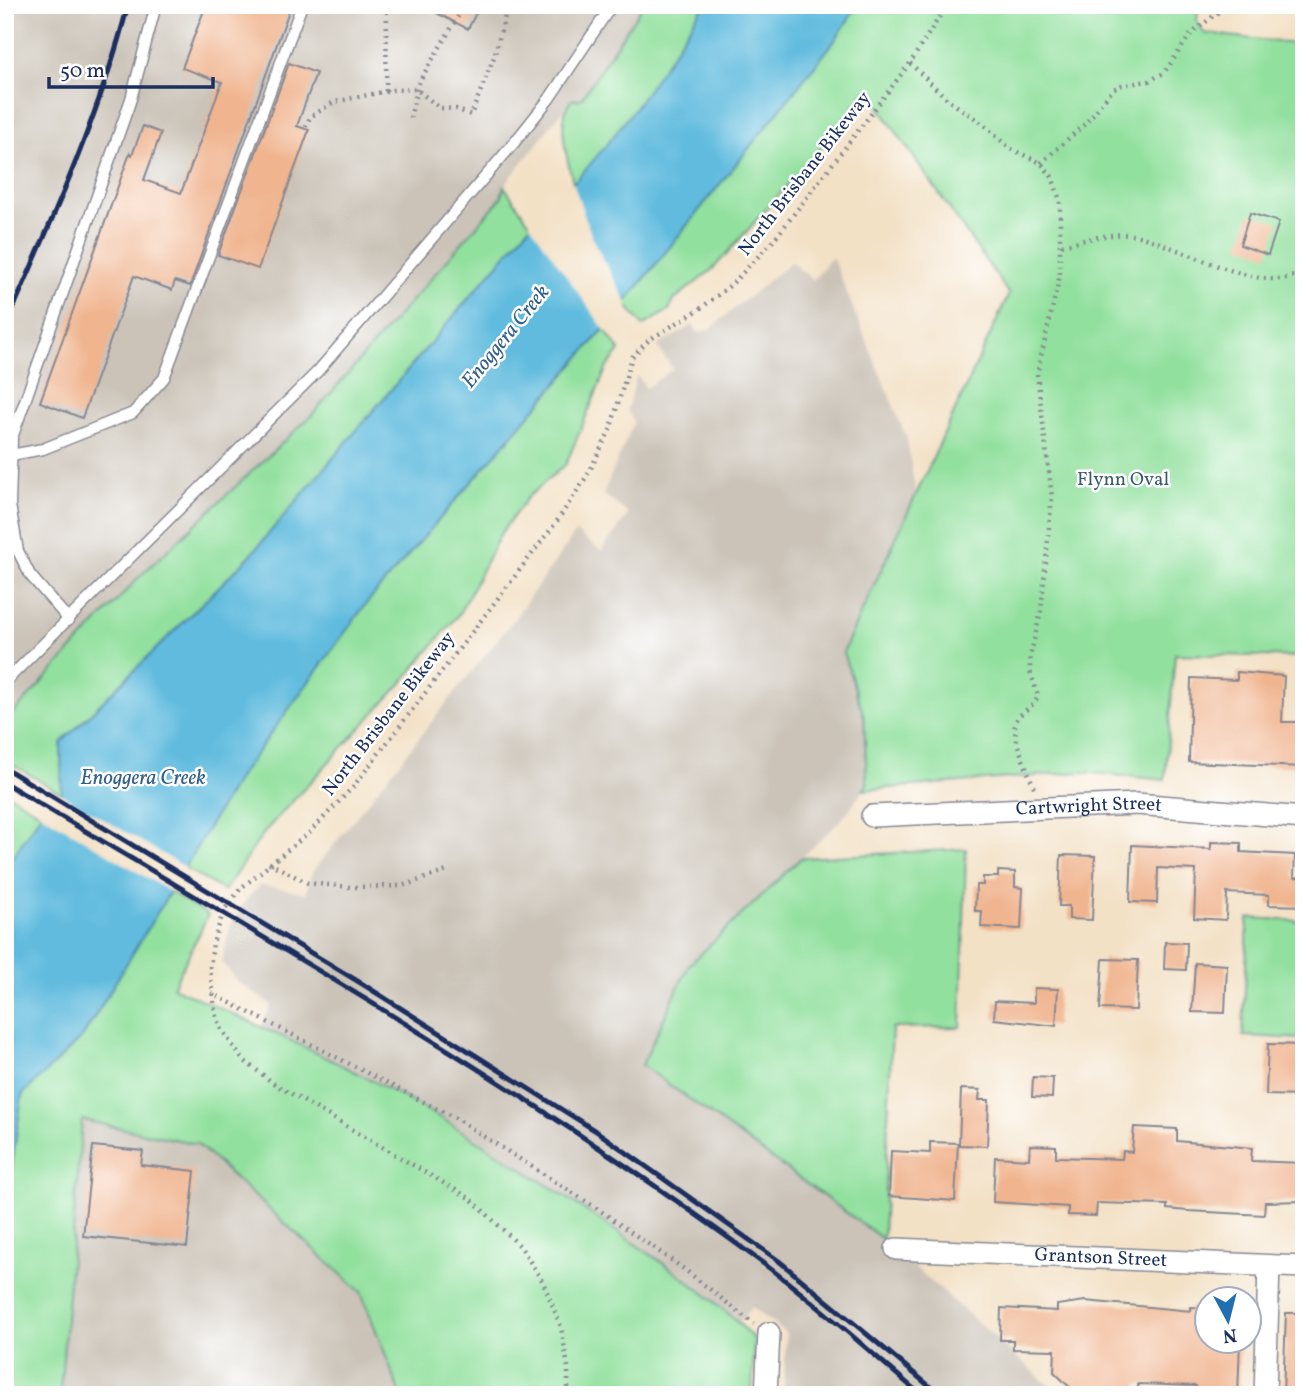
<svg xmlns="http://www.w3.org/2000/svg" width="1309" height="1400" font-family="Vollkorn,serif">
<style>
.industrial{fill:#cbc3b8}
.green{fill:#92e09e;stroke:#56887e;stroke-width:2}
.water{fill:#60bbde;stroke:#3e759e;stroke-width:2}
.pier{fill:#f3e1c6}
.building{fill:#f0b48e}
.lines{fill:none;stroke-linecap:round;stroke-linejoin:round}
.service-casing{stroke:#878892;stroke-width:13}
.minor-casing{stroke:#878892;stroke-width:24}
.path{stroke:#878892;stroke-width:4.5;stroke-dasharray:2 5;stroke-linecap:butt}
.service{stroke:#fff;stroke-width:10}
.minor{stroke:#fff;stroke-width:21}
.rail{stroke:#1b2f5e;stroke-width:5}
.labels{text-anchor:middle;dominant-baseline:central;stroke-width:5;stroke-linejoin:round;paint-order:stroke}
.street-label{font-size:19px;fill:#1b2f5e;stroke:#fff}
.park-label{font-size:19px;fill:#395b6e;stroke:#fff}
.water-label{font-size:21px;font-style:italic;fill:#33608b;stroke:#fff}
</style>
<rect width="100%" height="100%" fill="#fff"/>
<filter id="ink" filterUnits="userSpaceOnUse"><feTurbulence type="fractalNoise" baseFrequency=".0143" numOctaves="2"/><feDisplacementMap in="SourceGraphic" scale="14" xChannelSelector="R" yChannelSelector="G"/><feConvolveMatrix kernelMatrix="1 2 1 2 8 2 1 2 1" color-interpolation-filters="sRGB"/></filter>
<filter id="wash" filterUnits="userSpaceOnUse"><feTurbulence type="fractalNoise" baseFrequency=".00686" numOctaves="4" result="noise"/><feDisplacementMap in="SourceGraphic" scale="28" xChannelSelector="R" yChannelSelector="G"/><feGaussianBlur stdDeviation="1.57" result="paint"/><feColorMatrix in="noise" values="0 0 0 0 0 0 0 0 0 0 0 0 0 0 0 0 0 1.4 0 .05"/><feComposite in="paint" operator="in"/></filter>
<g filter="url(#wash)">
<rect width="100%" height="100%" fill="#f3e1c6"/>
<!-- industrial -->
<g class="industrial">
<path d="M5 5H643L581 99 571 100 504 186 501 198 311 416 140 576 5 726Z"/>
<path d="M832 257 907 439 916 496 843 652 864 717 867 785 842 819 689 965 883 1239 1060 1395H784L786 1333 752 1307 740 1323 617 1232 497 1153 436 1116 261 1026 272 1005 239 983 222 962 230 927 248 897 261 885 306 893 312 872 514 619 576 532 601 551 629 514 603 494 634 422 627 410 637 375 646 388 673 369 657 346 693 325 698 333 710 329 791 262 813 280Z"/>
<path d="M81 1120 197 1144 361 1292 401 1395H60Z"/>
</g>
<!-- green -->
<g class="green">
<path d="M643 5H704L638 106 574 186C568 162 555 121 571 100L581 99Z"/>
<path d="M858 5H1198L1197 22 1204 33 1304 45V657L1175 654 1165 780 1082 772 863 790 867 785 864 717 843 652 1009 294 867 90 828 140 713 269 675 299 669 310 643 326 625 303 833 43Z"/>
<path d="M504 186 531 225 249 557 61 743 62 794 5 760V726L10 717 140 576 311 416 501 198Z"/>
<path d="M604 329 620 351 607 367 566 464 528 497 501 533 459 614 400 685 266 830 224 891 183 867 239 777 365 605Z"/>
<path d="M5 792 41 814 5 869Z"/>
<path d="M966 849 961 1027 892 1028 883 1239 642 1065 689 965 801 858Z"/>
<path d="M169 891 208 915 173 987C262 1027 354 1068 439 1117 495 1151 550 1186 604 1223 655 1258 712 1293 754 1339L752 1395H401L361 1292 197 1144 82 1120 60 1395H5V1213L22 1095 83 1036Z"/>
<path d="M1248 918 1304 921V1039L1243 1036Z"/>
</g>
<!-- water -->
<path class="water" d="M704 5H858L833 43 604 329 365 605 239 777 83 1036 22 1095 5 1213V869L41 814 62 794 61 743 249 557 531 225C604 159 651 87 704 5Z"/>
<!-- pier -->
<g class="pier">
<path d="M573 182 593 240 628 305 606 332 529 223Z"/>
<path d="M58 792 186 868 172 893 38 812Z"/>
</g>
<g id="blocks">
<!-- building -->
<g class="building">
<path d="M206 5H291L190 286 175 281 172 290 134 276 82 418 40 402 130 153 132 155 143 126 161 133 144 180 181 193 222 82 182 68Z"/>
<path d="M421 5H480L468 29Z"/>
<path d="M289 63 316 73 297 126 309 130 258 269 218 255Z"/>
<path d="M1250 213 1279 222 1268 255 1240 245Z"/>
<path d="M1237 672 1284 676 1282 722H1304V767L1189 762 1191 678 1237 680Z"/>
<path d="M1211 842 1241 843V852L1295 855 1294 877 1304 878V906L1269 905V895L1227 893 1226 920 1194 918 1196 870 1158 868 1157 903 1130 902 1132 845 1211 849Z"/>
<path d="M1061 855 1095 856 1092 920 1069 919V906H1059Z"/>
<path d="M998 871 1015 872V887L1023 888 1021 929 981 927 982 911H975L976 885H983V877H998Z"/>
<path d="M1165 942 1187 943 1186 970 1164 969Z"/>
<path d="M1103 959 1138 960 1136 1010 1100 1009Z"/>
<path d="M1195 963 1227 965 1225 1013 1192 1012Z"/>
<path d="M1034 988 1058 989 1056 1026 994 1019 995 1001 1034 1003Z"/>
<path d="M1268 1044 1303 1045 1304 1096 1266 1095Z"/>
<path d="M1033 1077 1053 1078 1052 1098 1032 1097Z"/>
<path d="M961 1089 980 1090 979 1100H989L987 1146 959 1145Z"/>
<path d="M1134 1127 1177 1129V1141L1252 1148 1251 1161 1304 1163V1201L1265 1202 1264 1215 1188 1211 1167 1209V1205L1097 1203 1096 1216 1068 1215V1207L993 1202 995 1157 1029 1159 1030 1145 1056 1146V1157L1122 1159 1123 1151 1132 1152Z"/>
<path d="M930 1142 958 1143 955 1201 889 1196 891 1151 930 1153Z"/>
<path d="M93 1146 143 1151 141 1165 195 1171 187 1247 83 1236Z"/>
<path d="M1085 1301 1191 1311V1307L1208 1308V1340H1240L1238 1395H1196V1386L1138 1384V1392L1113 1390V1395H1078L1054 1372 1055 1350 1013 1349V1340H1000L1001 1308 1057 1311V1305Z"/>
<path d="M1286 1313H1304V1395H1283Z"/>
</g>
</g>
</g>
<g filter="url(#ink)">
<use href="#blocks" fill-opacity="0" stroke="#878892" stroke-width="2"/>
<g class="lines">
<!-- service casing -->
<g class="service-casing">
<g id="service">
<path d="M11 455 43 449 133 413 164 378 302 5"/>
<path d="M69 620 30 575 18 551 10 505 12 438 131 99 156 5"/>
<path d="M5 682 318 371 514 143 549 99 612 5"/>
</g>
</g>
<!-- minor casing -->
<g class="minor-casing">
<g id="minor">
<path id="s1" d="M872 816 1137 804 1304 818"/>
<path id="s2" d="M896 1249 1304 1267"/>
<path d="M766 1395 769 1333"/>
<path d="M1265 1395 1269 1266"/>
</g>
</g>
<!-- path -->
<g class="path">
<path d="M910 63 949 101 979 121 1011 149 1041 163 1052 177 1060 200V275L1037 374 1052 497 1041 611 1030 657V671L1038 696C1034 708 1021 710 1016 721 1010 735 1030 775 1035 790"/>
<path d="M386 91 387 5"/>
<path d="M410 118 419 82 465 5"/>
<path d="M306 127 310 117 334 102 392 90 416 89 440 108 456 109 471 115 494 57 508 5"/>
<path d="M1041 163 1086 123 1113 89 1122 85 1149 81 1164 73 1191 34 1227 5"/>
<path d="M1062 245C1083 241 1110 232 1132 235 1168 239 1277 306 1304 267"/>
<path d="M269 863 308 883 351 887 402 886 450 870"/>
<path d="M211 993 457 1119 598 1209 684 1269 754 1324"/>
<path d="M568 1395V1367L561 1327 543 1282 520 1246 471 1199 276 1085 242 1059 222 1030 215 1011 210 967 213 943 224 910 241 888 310 832 353 787 555 524 587 476 610 430 632 357 649 340 700 309 732 284 774 240 910 63 947 5"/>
</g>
<!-- service -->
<use href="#service" class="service"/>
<!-- minor -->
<use href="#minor" class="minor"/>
<!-- rail -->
<g class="rail">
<path d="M5 327C51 222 99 117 128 5"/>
<path d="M5 768 364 985 599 1133 779 1261 940 1395"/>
<path d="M5 783C261 937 528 1088 768 1267 821 1307 870 1352 921 1395"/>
</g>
</g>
</g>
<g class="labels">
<!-- street labels -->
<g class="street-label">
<text transform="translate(805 174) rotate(-52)">North Brisbane Bikeway</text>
<text transform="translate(389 714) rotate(-52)">North Brisbane Bikeway</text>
<text stroke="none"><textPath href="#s1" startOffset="217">Cartwright Street</textPath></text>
<text stroke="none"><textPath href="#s2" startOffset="205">Grantson Street</textPath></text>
</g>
<!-- park labels -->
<g class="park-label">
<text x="1123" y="480">Flynn Oval</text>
</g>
<!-- water labels -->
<g class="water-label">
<text transform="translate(506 337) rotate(-51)">Enoggera Creek</text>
<text x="143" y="778">Enoggera Creek</text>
</g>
</g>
<!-- margin -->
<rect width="1309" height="1400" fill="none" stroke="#fff" stroke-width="28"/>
<!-- north arrow -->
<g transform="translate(1228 1320) rotate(173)"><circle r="33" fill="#ffffff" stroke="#a4acbf" stroke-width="2"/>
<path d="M0-5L12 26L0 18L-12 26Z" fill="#1f6fb2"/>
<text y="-10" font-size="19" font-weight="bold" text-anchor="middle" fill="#1b2f5e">N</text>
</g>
<!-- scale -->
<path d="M49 77v10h164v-10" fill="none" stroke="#1b2f5e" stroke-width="3.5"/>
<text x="60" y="77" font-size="21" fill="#1b2f5e" stroke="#ffffff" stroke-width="5" paint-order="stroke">50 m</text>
</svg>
